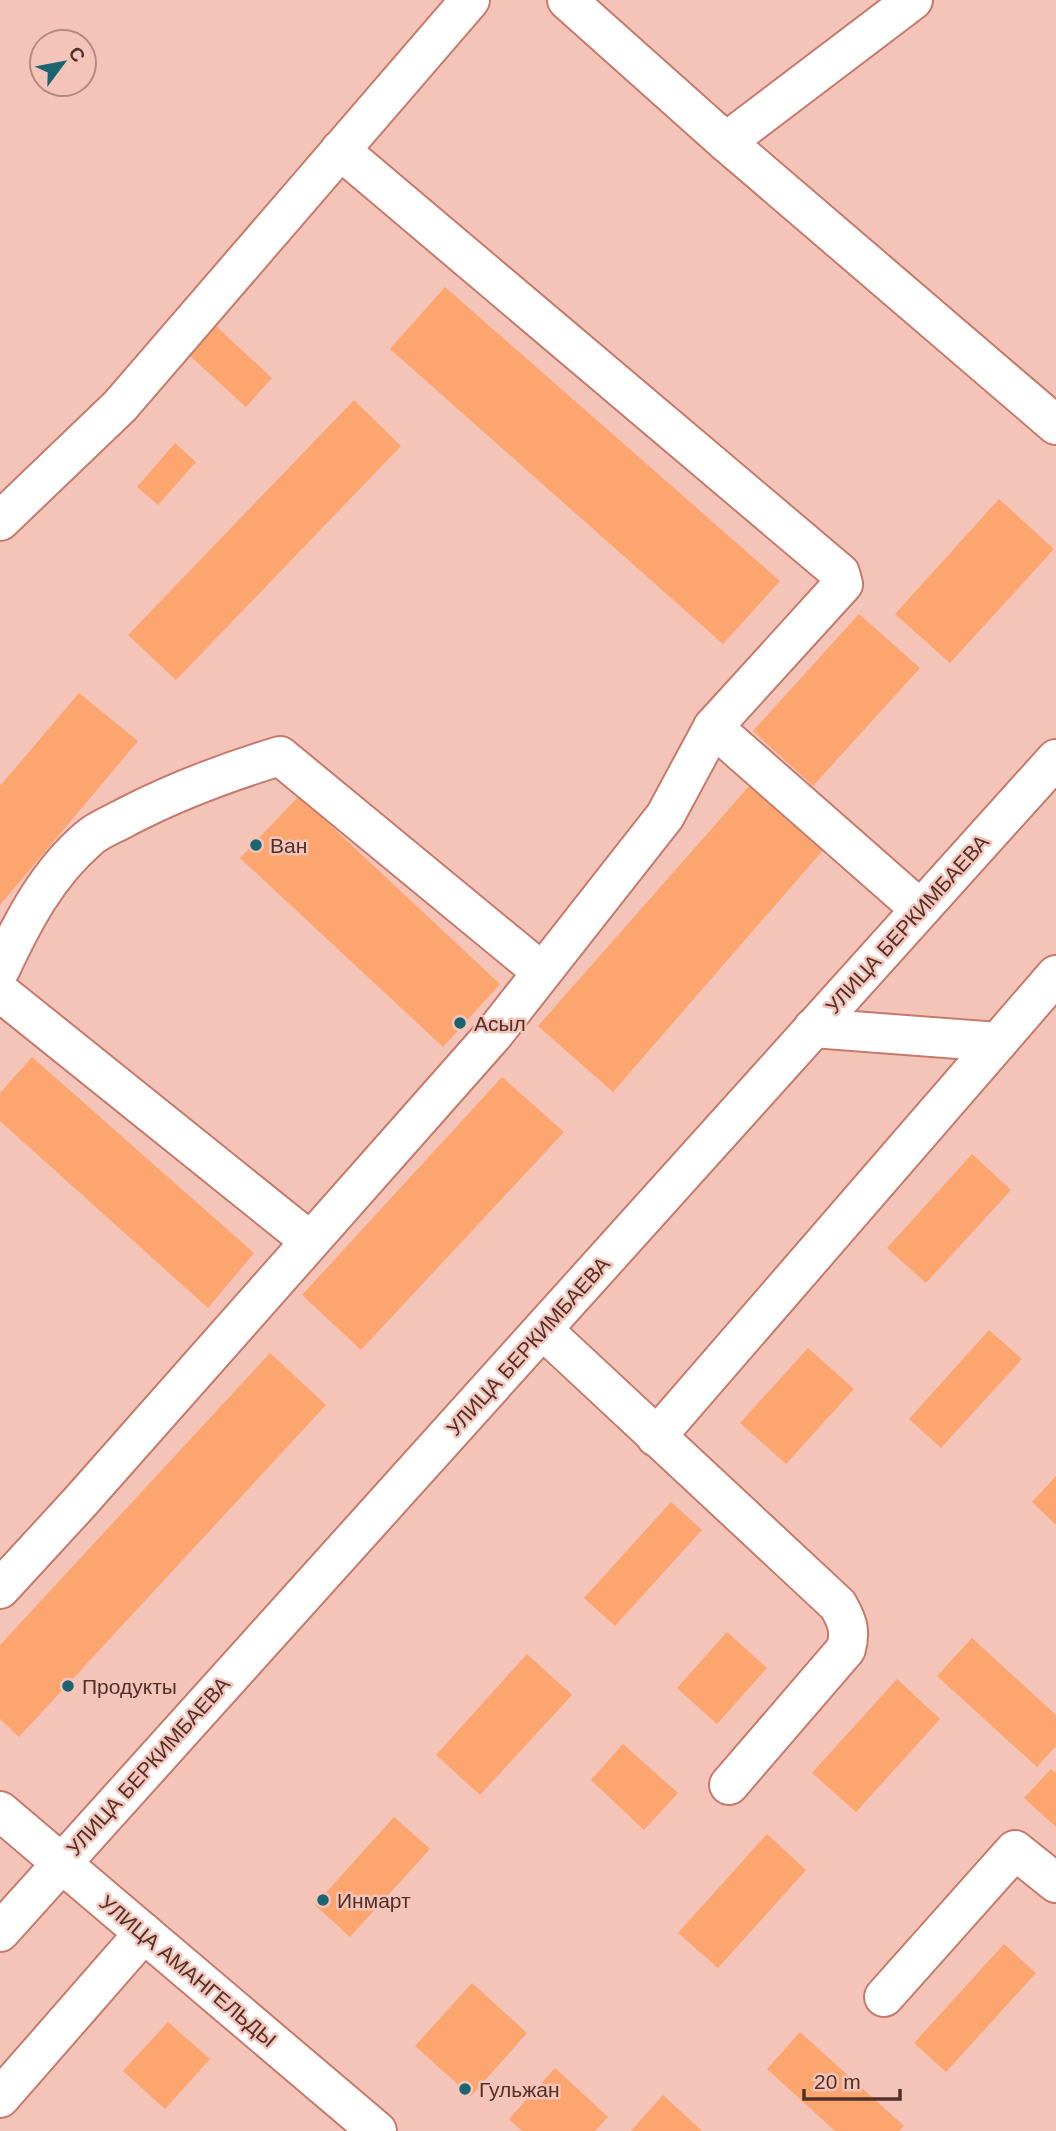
<svg xmlns="http://www.w3.org/2000/svg" width="1056" height="2131" font-family="Arial,sans-serif">
<style>
.building{fill:#fca56f}
.lines{fill:none;stroke-linecap:round;stroke-linejoin:round}
.minor-casing{stroke:#c67a6b;stroke-width:42}
.minor{stroke:#fff;stroke-width:38}
.poi-dot{fill:#1b6471;stroke:#f5c4b9;stroke-width:2.5}
.labels{text-anchor:middle;dominant-baseline:central;stroke-width:5;stroke-linejoin:round;paint-order:stroke}
.poi-label{font-size:21px;fill:#51302a;stroke:#f5c4b9;text-anchor:start}
.street-label{font-size:21px;fill:#51302a;stroke:#f5c4b9}
</style>
<rect width="100%" height="100%" fill="#f5c4b9"/>
<!-- building -->
<g class="building">
<path d="M445 287 780 581 723 644 390 349Z"/>
<path d="M216 326 272 378 246 407 189 355Z"/>
<path d="M354 400 401 446 176 680 128 635Z"/>
<path d="M175 443 196 462 158 505 137 487Z"/>
<path d="M999 499 1054 549 950 663 895 614Z"/>
<path d="M859 614 920 668 813 786 753 731Z"/>
<path d="M79 693 138 741 0 905V786Z"/>
<path d="M751 784 824 849 613 1092 538 1026Z"/>
<path d="M299 796 500 984 443 1047 240 858Z"/>
<path d="M32 1057 254 1253 208 1308 0 1121V1093Z"/>
<path d="M502 1077 564 1132 361 1350 302 1295Z"/>
<path d="M972 1154 1011 1190 926 1283 887 1248Z"/>
<path d="M989 1330 1022 1359 941 1448 909 1419Z"/>
<path d="M808 1348 854 1389 786 1464 740 1423Z"/>
<path d="M270 1353 326 1405 19 1737 0 1719V1645Z"/>
<path d="M1056 1476V1525L1032 1502Z"/>
<path d="M671 1502 702 1530 615 1626 584 1598Z"/>
<path d="M727 1632 767 1668 717 1724 677 1688Z"/>
<path d="M972 1638 1056 1715V1746L1037 1767 937 1676Z"/>
<path d="M527 1654 572 1695 480 1795 436 1755Z"/>
<path d="M897 1679 940 1719 856 1812 812 1773Z"/>
<path d="M623 1744 678 1793 644 1830 591 1780Z"/>
<path d="M1051 1769 1056 1773V1827L1024 1798Z"/>
<path d="M394 1817 430 1849 350 1937 315 1905Z"/>
<path d="M767 1834 806 1870 718 1968 678 1933Z"/>
<path d="M1004 1944 1036 1973 946 2072 914 2043Z"/>
<path d="M472 1983 527 2033 471 2096 415 2046Z"/>
<path d="M168 2022 210 2059 165 2109 123 2071Z"/>
<path d="M800 2032 904 2126 899 2131H835L767 2069Z"/>
<path d="M555 2068 608 2117 595 2131H522L509 2119Z"/>
<path d="M663 2095 702 2131H631Z"/>
</g>
<g class="lines">
<!-- minor casing -->
<g class="minor-casing">
<g id="minor">
<path d="M567 0 726 142 1056 425"/>
<path d="M726 142 913 0"/>
<path d="M0 521 120 406 470 0"/>
<path d="M713 727 920 909"/>
<path d="M0 970C23 921 47 874 89 838 99 829 114 824 126 817 176 791 227 772 280 756L542 972"/>
<path d="M0 992 310 1241"/>
<path d="M813 1028 998 1042"/>
<path d="M543 1330 838 1605C847 1621 851 1630 846 1649L729 1785"/>
<path d="M656 1437 1056 975"/>
<path d="M0 1589 80 1502 493 1035 665 816 713 727 843 584 840 573 340 150"/>
<path d="M0 1811 377 2131"/>
<path d="M0 1932 1056 759"/>
<path d="M884 1997 1015 1850 1056 1883"/>
<path d="M0 2098 144 1933"/>
</g>
</g>
<!-- minor -->
<use href="#minor" class="minor"/>
</g>
<!-- markers -->
<g class="poi-dot">
<circle cx="256" cy="845" r="7"/>
<circle cx="460" cy="1023" r="7"/>
<circle cx="68" cy="1686" r="7"/>
<circle cx="323" cy="1900" r="7"/>
<circle cx="465" cy="2089" r="7"/>
</g>
<g class="labels">
<!-- poi labels -->
<g class="poi-label">
<text x="270" y="845">Ван</text>
<text x="474" y="1023">Асыл</text>
<text x="82" y="1686">Продукты</text>
<text x="337" y="1900">Инмарт</text>
<text x="479" y="2089">Гульжан</text>
</g>
<!-- street labels -->
<g class="street-label">
<text transform="translate(907 924) rotate(-48)">УЛИЦА БЕРКИМБАЕВА</text>
<text transform="translate(528 1346) rotate(-48)">УЛИЦА БЕРКИМБАЕВА</text>
<text transform="translate(148 1766) rotate(-48)">УЛИЦА БЕРКИМБАЕВА</text>
<text transform="translate(188 1971) rotate(40)">УЛИЦА АМАНГЕЛЬДЫ</text>
</g>
</g>
<!-- north arrow -->
<g transform="translate(63 63) rotate(58)"><circle r="33" fill="#f5c4b9" stroke="#b38980" stroke-width="2"/>
<path d="M0-5L12 26L0 18L-12 26Z" fill="#1b6471"/>
<text y="-10" font-size="19" font-weight="bold" text-anchor="middle" fill="#51302a">С</text>
</g>
<!-- scale -->
<path d="M804 2089v10h96v-10" fill="none" stroke="#51302a" stroke-width="3.5"/>
<text x="814" y="2089" font-size="21" fill="#51302a" stroke="#f5c4b9" stroke-width="5" paint-order="stroke">20 m</text>
</svg>
